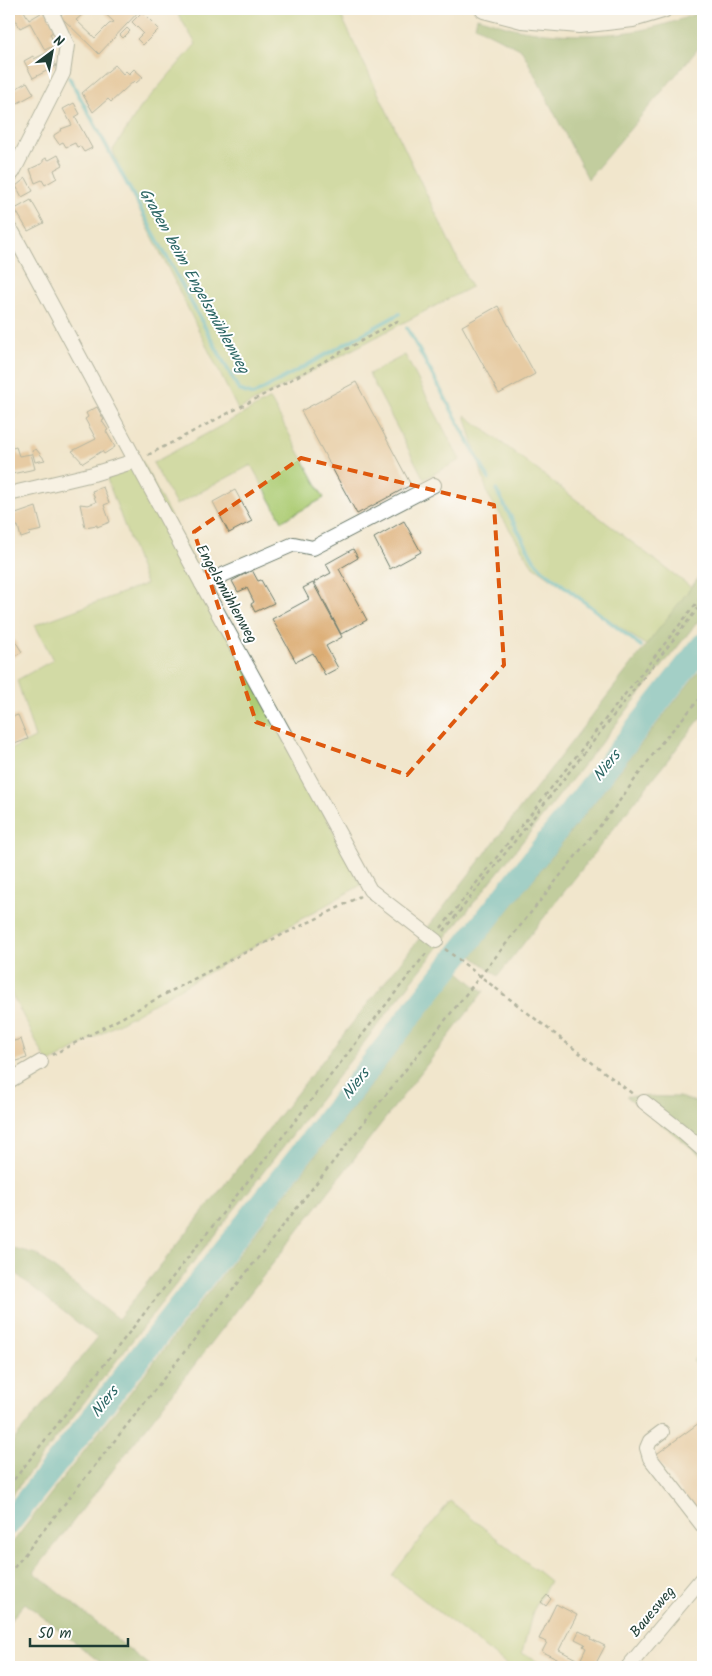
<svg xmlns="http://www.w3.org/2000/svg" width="712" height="1676" font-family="Kalam,sans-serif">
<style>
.green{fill:#adcc74;stroke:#668454}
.forest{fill:#8ab066;stroke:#54764d}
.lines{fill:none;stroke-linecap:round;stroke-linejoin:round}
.stream{stroke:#44b3be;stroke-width:4}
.river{stroke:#44b3be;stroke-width:24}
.building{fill:#dbac72}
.minor-casing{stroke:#687869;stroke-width:16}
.major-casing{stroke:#687869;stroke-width:20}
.path{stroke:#687869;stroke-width:2.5;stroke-dasharray:4 4;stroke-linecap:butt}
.minor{stroke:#fff;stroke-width:14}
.major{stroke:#fff;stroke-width:18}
.marked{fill:none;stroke:#de580e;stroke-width:4;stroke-dasharray:10 6;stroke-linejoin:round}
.labels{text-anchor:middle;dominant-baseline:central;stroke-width:4;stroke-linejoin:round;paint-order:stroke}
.street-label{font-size:15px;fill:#1f3d34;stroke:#fff}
.water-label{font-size:16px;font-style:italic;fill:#2c6664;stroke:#fff}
</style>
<rect width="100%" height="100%" fill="#fff"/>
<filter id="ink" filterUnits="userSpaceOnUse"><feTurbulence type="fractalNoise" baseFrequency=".02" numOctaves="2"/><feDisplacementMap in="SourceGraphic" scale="10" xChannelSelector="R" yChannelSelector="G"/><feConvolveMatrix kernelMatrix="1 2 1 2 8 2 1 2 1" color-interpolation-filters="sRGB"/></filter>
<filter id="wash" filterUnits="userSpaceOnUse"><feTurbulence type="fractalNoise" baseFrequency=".0096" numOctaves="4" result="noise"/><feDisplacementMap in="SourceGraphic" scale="20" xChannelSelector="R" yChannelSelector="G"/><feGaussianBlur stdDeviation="1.12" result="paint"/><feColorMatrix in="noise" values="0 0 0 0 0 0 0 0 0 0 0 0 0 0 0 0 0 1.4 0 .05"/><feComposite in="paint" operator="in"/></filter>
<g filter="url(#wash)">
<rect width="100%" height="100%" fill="#f1e6cc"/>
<!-- green -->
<g class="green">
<path d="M175 9H338L471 287 238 410 122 175 113 150 141 107 196 44Z"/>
<path d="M405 355 460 460 424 479 369 374Z"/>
<path d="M270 399 324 498 282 521 251 465 176 505 153 463Z"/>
<path d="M465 415 692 588 647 646 532 565 488 495Z"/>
<path d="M142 461 361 885 48 1064 9 989V750L35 738 17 680 53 660 35 625 146 584 107 479Z"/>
<path d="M703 1348V1372L693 1361Z"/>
<path d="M450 1501 550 1581 533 1611 522 1653 547 1667H509L392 1575Z"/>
</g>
<!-- forest -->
<g class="forest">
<path d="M703 10V43L588 179 522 50 475 26 477 17C494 22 512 29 529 31 588 39 649 36 703 10Z"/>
<path d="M703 572V615L437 949 9 1499V1446L97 1338 21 1278 9 1265V1247L36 1254 118 1319 422 935Z"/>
<path d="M703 666V715L498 976 472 956Z"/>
<path d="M459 972 478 988 484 991 34 1572 151 1667H106L25 1603 9 1622V1547Z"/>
<path d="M626 1096 679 1097 703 1104V1157Z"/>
</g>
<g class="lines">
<!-- stream -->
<g class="stream">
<path d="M69 77 239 390 253 395 399 314"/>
<path d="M407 328 489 479"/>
<path d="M496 490 534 560 542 569 641 646"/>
</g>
<!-- river -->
<path class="river" d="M9 1523 703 645"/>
</g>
<g id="blocks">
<!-- building -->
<g class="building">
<path d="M9 9H23L29 20 46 10 56 29 50 34 55 45 45 50 30 23 20 28Z"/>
<path d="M67 9H89L76 20 95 38 109 24 114 22 100 9H132L134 11 136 9H141L99 54 60 16Z"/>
<path d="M142 12 159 29 143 45 137 39 143 33 132 22Z"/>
<path d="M127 28 130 31 123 38 120 35Z"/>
<path d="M48 52 56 66 33 78 24 61 33 56 34 59Z"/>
<path d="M115 65 123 74 126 71 129 74 134 69 143 77 136 83 134 81 111 102 108 99 93 112 82 93Z"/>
<path d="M27 82 34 94 16 104 10 92Z"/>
<path d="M74 103 80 114 75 117 92 148 84 152 80 146 77 147 75 143 66 147 63 142 59 144 54 137V135L62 130 61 129 72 125 63 109Z"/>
<path d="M58 155 63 165 54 170 57 178 45 185 42 180 35 183 30 169 43 163V160L46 158 49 160Z"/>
<path d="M26 178 33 191 22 197 16 186Z"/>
<path d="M31 200 44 223 28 231 15 209Z"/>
<path d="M498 306 535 374 499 394 462 326Z"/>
<path d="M356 382 411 485 357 514 301 411Z"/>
<path d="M97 407 104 420 102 421 108 430 106 431 115 447 104 454 102 451 83 463 72 451 96 439 85 419 88 417 86 413Z"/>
<path d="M16 447 19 456 31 454 35 469 12 474 9 462V449Z"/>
<path d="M36 449 45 460 35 462 32 451Z"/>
<path d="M103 487 109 503 104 505 110 522 97 527V525L85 527 80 504 88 505 96 502 92 491Z"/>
<path d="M235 490 252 521 229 533 213 502Z"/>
<path d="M36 507 42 530 29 533 30 535 21 538 18 526 12 527 10 516Z"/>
<path d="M404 521 421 552 390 569 374 538Z"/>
<path d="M353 549 358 558 339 569 367 620 341 634 314 582 331 573 326 564Z"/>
<path d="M252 570 258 581 261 580 274 603 255 612 251 604 254 602 247 588 238 592 232 581Z"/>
<path d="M313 583 342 637 326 646 338 668 325 675 313 653 296 662 272 619 309 599 303 588Z"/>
<path d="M12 636 22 652 9 660V638Z"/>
<path d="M18 715 28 739 9 746V718Z"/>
<path d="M11 1039 14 1041 21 1039 27 1058 10 1063 9 1040Z"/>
<path d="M703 1420V1521L654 1456Z"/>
<path d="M547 1595 551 1599 546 1606 541 1602Z"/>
<path d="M556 1604 577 1615 559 1650 580 1661 586 1648 583 1646 585 1644 575 1639 579 1631 592 1637 591 1639 605 1646 594 1667H574L542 1652 547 1642 539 1639Z"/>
</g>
</g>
</g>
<g filter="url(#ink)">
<use href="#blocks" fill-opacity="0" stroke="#687869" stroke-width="1"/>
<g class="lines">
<!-- minor casing -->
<g class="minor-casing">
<g id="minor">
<path d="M9 177 13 172 63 73 67 45 50 9"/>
<path d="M9 229 13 233 202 584 370 890 436 941"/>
<path d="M9 494 93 474 135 461"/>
<path d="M202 584 294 544 313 548 434 485"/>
<path d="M9 1081 41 1062"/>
<path d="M644 1102 680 1130 703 1150"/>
<path d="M662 1432 650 1441 647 1448 650 1458 703 1526"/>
<path d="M628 1667 703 1577"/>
</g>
</g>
<!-- major casing -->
<g class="major-casing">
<path id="major" d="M484 9 522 19 579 24 633 18 663 9"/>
</g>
<!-- path -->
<g class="path">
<path d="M148 455 265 394 401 319"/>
<path d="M441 928 703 595"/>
<path d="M444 931 703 602"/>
<path d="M445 949 634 1095"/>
<path d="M52 1055C115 1022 177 987 240 955 280 935 321 918 360 896"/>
<path d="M9 1486 428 951"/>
<path d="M9 1574 146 1401 361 1126 618 803 662 742 703 695"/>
</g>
<!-- minor -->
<use href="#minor" class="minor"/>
<!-- major -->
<use href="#major" class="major"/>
</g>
</g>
<!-- marked area -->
<path d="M0 0H712V1676H0ZM301 458 494 505 504 665 407 775 256 722 194 532Z" fill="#f1e6cc" fill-opacity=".55" fill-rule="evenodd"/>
<path class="marked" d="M301 458 494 505 504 665 407 775 256 722 194 532Z"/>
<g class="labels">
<!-- street labels -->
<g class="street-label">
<text transform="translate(226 594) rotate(61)">Engelsmühlenweg</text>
<text transform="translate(653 1612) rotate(-50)">Bauesweg</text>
</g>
<!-- water labels -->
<g class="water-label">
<text transform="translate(194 281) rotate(61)">Graben beim Engelsmühlenweg</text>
<text transform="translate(607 766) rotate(-52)">Niers</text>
<text transform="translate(356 1084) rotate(-52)">Niers</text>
<text transform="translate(105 1402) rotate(-52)">Niers</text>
</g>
</g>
<!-- margin -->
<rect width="712" height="1676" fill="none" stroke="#fff" stroke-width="30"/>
<!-- north arrow -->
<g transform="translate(52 52) rotate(32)" stroke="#ffffff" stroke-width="4" paint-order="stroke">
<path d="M0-4L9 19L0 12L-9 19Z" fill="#1f3d34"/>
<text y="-8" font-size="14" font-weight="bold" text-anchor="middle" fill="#1f3d34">N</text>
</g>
<!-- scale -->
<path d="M30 1638v8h98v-8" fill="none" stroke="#1f3d34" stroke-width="2.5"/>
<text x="38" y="1638" font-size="15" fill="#1f3d34" stroke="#ffffff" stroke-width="4" paint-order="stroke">50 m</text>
</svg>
